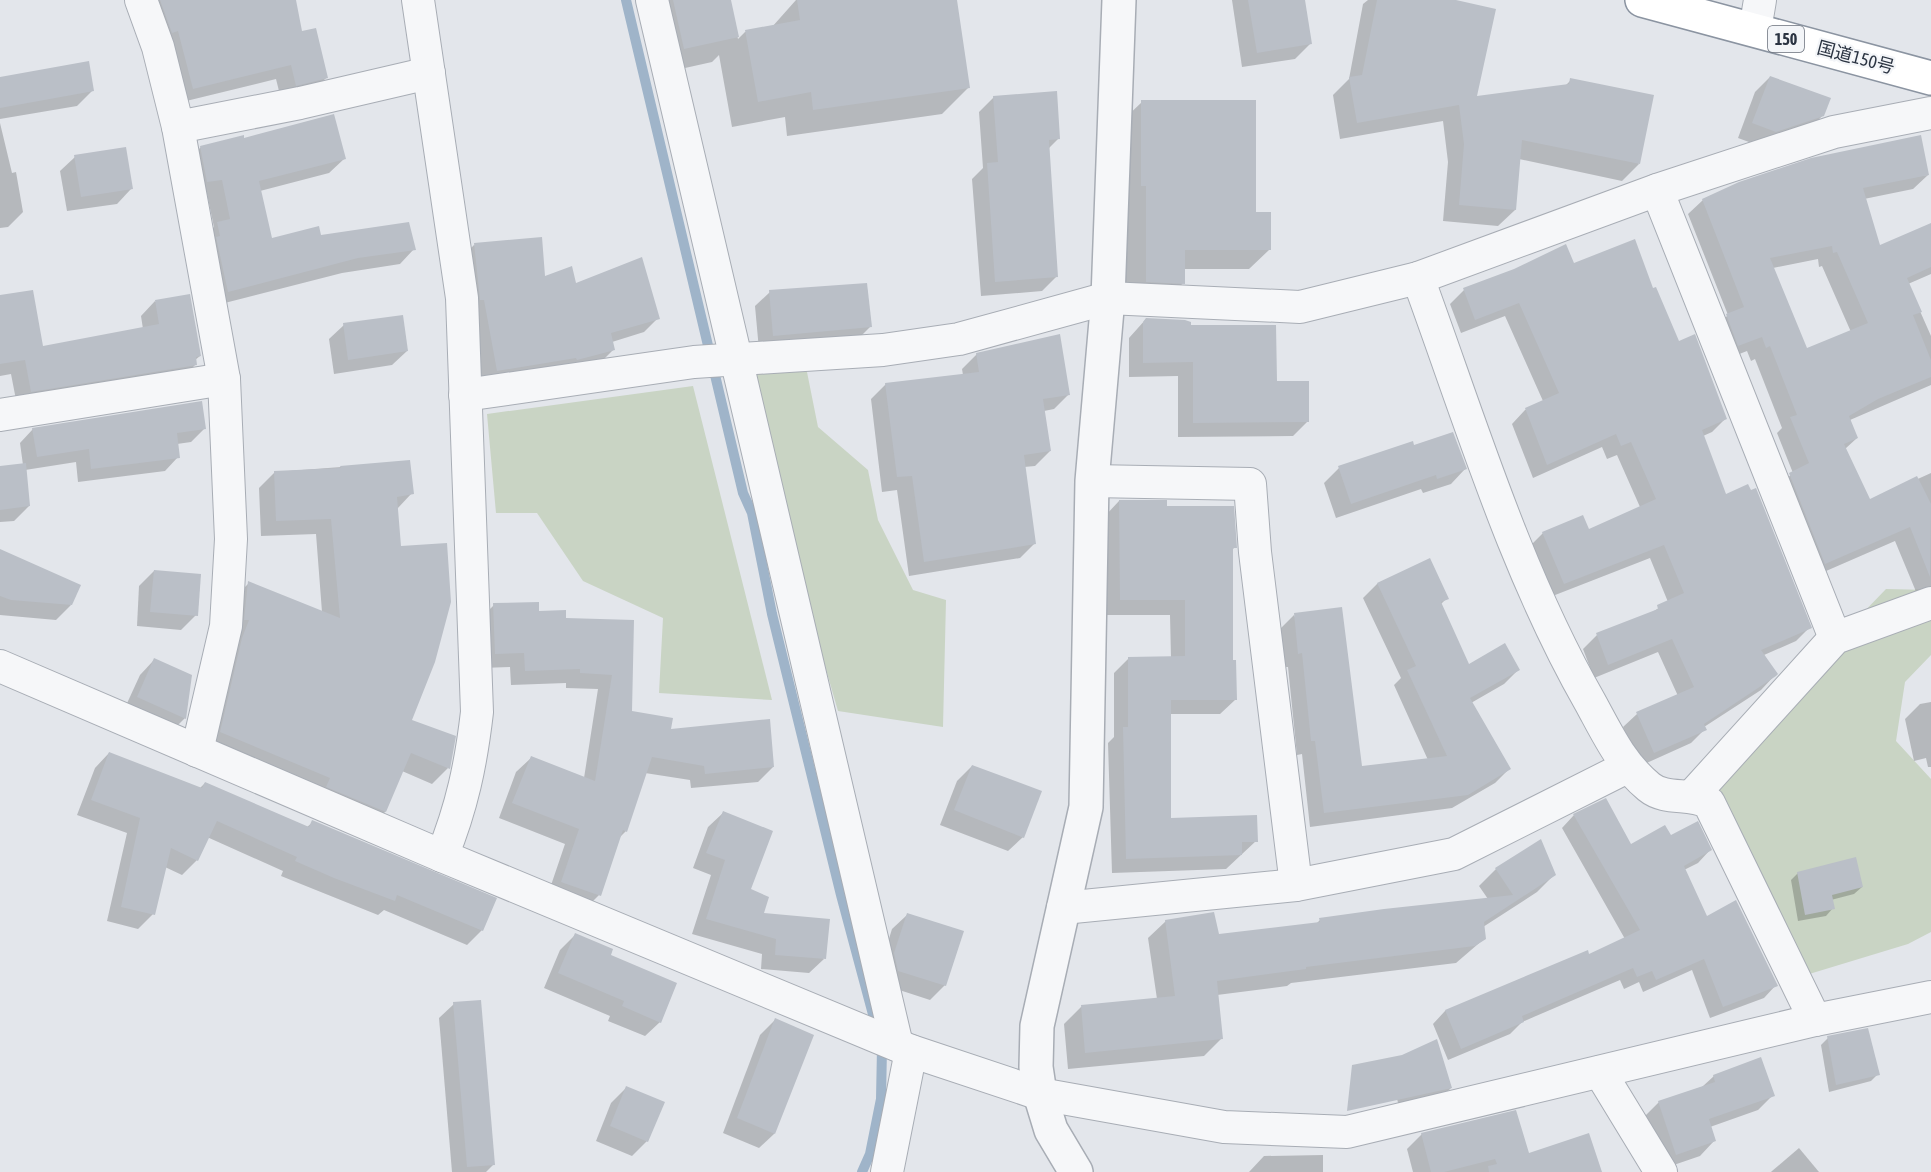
<svg xmlns="http://www.w3.org/2000/svg" width="1931" height="1172" font-family="'Asap Condensed','Noto Sans JP',sans-serif">
<style>
.green{fill:#c9d4c4}
.shadow{fill:#0003;fill-rule:evenodd}
.lines{fill:none;stroke-linecap:round;stroke-linejoin:round}
.stream{stroke:#9fb4c9;stroke-width:10}
.building{fill:#babfc7;fill-rule:evenodd}
.minor-casing{stroke:#a8adb5;stroke-width:34}
.tertiary-casing{stroke:#a8adb5;stroke-width:36}
.trunk-casing{stroke:#8b94a1;stroke-width:36}
.minor{stroke:#f6f7f9;stroke-width:32}
.tertiary{stroke:#f6f7f9;stroke-width:33}
.trunk{stroke:#fff;stroke-width:33}
.labels{text-anchor:middle;dominant-baseline:central;stroke-width:4.5;stroke-linejoin:round;paint-order:stroke}
.shield{fill:#f3f5f8;stroke:#676e79;stroke-width:1.5}
.shield-label{font-size:16px;font-weight:bold;fill:#2b3442}
.street-label{font-size:18px;fill:#2b3442;stroke:#f3f5f8}
</style>
<rect width="100%" height="100%" fill="#e3e6eb"/>
<!-- green -->
<g class="green">
<path d="M806 367 818 427 868 470 878 520 913 590 946 600 943 727 838 711 740 371Z"/>
<path d="M693 386 772 700 659 693 663 618 583 581 537 513H496L487 414Z"/>
<path d="M1886 589 1931 590V655L1905 682 1896 741 1931 779V932L1908 944 1806 975 1700 782 1709 753 1767 695 1858 618Z"/>
</g>
<!-- shadow -->
<g class="shadow">
<path d="M147 0H294L301 33 327 77 312 92 281 99 276 79 178 103Z"/>
<path d="M642 0H729L738 39 745 32 772 27 796 0H956L968 88 942 114 787 136 785 117 732 127 719 55 712 62 658 74Z"/>
<path d="M1232 0H1303L1310 44 1295 59 1242 67Z"/>
<path d="M1368 0H1444L1475 98 1564 87 1571 80 1639 164 1622 181 1519 159 1515 210 1498 226 1443 221 1448 162 1443 121 1340 139 1333 95 1349 79 1363 4Z"/>
<path d="M1770 77 1823 115 1808 131 1760 146 1738 138 1755 92Z"/>
<path d="M0 81 92 91 77 106 0 119Z"/>
<path d="M994 97 1058 139 1048 149 1057 276 1042 291 981 296 972 179 983 168 979 112Z"/>
<path d="M1142 102 1255 213 1269 250 1249 269H1183V283L1164 303 1126 301V205L1122 121Z"/>
<path d="M0 123 12 173 16 172 23 212 8 227 0 228Z"/>
<path d="M243 140 344 159 329 173 260 191 271 240 320 237 414 249 400 264 342 273 213 306 203 239 214 227 207 194 192 196 186 162 201 147Z"/>
<path d="M75 157 131 189 117 204 67 211 60 171Z"/>
<path d="M1928 175 1913 189 1864 199 1879 247 1931 225V274L1908 284 1931 336V385L1850 420 1857 438 1845 449 1869 501 1931 473V588L1917 594 1895 541 1810 578 1775 489 1793 473 1777 433 1782 428 1755 359 1751 361 1747 351 1724 360 1713 330 1728 315 1688 214 1703 200ZM1818 259 1819 267 1822 266 1851 332 1806 350 1773 268Z"/>
<path d="M474 245 544 278 575 285 658 318 644 332 612 342 614 349 599 364 483 384 460 259Z"/>
<path d="M1574 265 1653 290 1678 343 1725 419 1712 432 1703 436 1726 496 1810 627 1796 641 1764 655 1776 674 1761 690 1704 727 1705 729 1691 743 1640 766 1623 727 1637 714 1678 696 1658 652 1594 678 1583 649 1597 635 1651 613 1668 602 1650 558 1550 597 1529 547 1543 533 1588 531 1640 507 1617 455 1607 459 1602 447 1533 478 1512 424 1525 410 1543 401 1505 316 1461 333 1450 304 1464 290 1515 270Z"/>
<path d="M770 292 871 326 856 341 759 350 755 306Z"/>
<path d="M0 297 41 348 143 329 141 316 155 301 200 356 195 360 196 364 181 379 17 405 11 374 0 376Z"/>
<path d="M1146 319 1190 326 1275 383 1308 421 1293 436 1178 437V376L1129 377V338Z"/>
<path d="M344 325 407 351 392 365 334 374 329 339Z"/>
<path d="M977 354 1069 394 1054 409 1044 411 1050 451 1035 466 1024 467 1035 543 1020 558 909 576 897 490 882 492 871 399 886 384 963 375 962 369Z"/>
<path d="M33 429H204L191 442 177 444 178 457 165 471 78 482 76 462 25 470 29 506 14 521 0 522V467L23 465 20 443Z"/>
<path d="M1413 447 1465 469 1451 484 1423 493 1421 489 1336 518 1324 483 1339 468Z"/>
<path d="M341 467 412 493 397 509 410 721 448 768 432 784 402 771 385 812 369 827 205 748 233 599 249 583 322 612 316 534 261 536 259 488 275 472Z"/>
<path d="M1119 501 1165 508 1235 547 1231 551V661L1235 700 1220 714H1169V820L1256 841 1226 869 1112 873 1108 743 1114 737V673L1129 658H1171L1170 615H1106L1105 516Z"/>
<path d="M0 550 71 605 56 620 0 615Z"/>
<path d="M1429 560 1447 598 1440 605 1468 666 1518 670 1504 684 1471 703 1509 769 1495 783 1452 808 1310 827 1302 754 1297 755 1288 667H1285L1280 629 1294 615 1361 767 1428 760 1394 685 1401 678 1363 598 1377 584Z"/>
<path d="M154 571 196 615 181 630 137 626 139 586Z"/>
<path d="M494 605 565 620 633 621 630 712 669 731 773 767 758 782 691 788 690 780 645 773 626 831 619 838 599 895 584 910 547 897 565 844 499 818 516 772 531 758 584 778 598 689 566 688V683L511 685 510 667 481 668 479 620Z"/>
<path d="M154 660 185 718 170 733 123 712 140 675Z"/>
<path d="M1931 702V767H1928L1926 758 1914 761 1905 719 1920 704Z"/>
<path d="M109 753 200 788 205 783 307 827 313 822 482 930 467 945 384 910 378 915 281 876 283 871 207 837 197 860 182 875 165 867 153 914 138 929 107 921 127 833 77 815 95 768Z"/>
<path d="M972 766 1023 837 1008 851 940 825 957 781Z"/>
<path d="M723 813 749 890 762 914 824 959 809 973 761 969 762 954 692 934 711 875 693 868 708 827Z"/>
<path d="M1574 815 1631 846 1671 837 1710 850 1698 863 1684 870 1706 918 1776 985 1764 998 1710 1018 1692 970 1643 992 1639 982 1624 989 1620 980 1522 1022 1510 1034 1448 1060 1433 1024 1445 1011 1589 956 1625 939 1562 828Z"/>
<path d="M1496 869 1554 875 1537 892 1483 927 1485 938 1456 963 1291 983 1287 986 1217 995 1221 1039 1204 1056 1068 1069 1064 1024 1081 1007 1157 999 1148 938 1166 921 1218 936 1316 924 1320 920 1488 899 1479 886Z"/>
<path d="M1798 873 1862 887 1854 894 1831 900 1833 908 1826 916 1798 921 1791 880Z"/>
<path d="M907 915 945 985 930 1000 884 985 880 968 892 929Z"/>
<path d="M575 935 609 956 660 1022 645 1036 608 1021 610 1016 544 988 560 950Z"/>
<path d="M454 1004 494 1164 486 1172H452L439 1018Z"/>
<path d="M775 1020 774 1134 759 1148 723 1133 760 1035Z"/>
<path d="M1828 1038 1878 1074 1871 1081 1829 1092 1821 1045Z"/>
<path d="M1389 1069 1451 1088 1438 1101 1400 1110Z"/>
<path d="M1714 1076 1773 1095 1758 1110 1710 1127 1714 1141 1700 1156 1662 1169 1644 1117 1659 1102 1702 1087Z"/>
<path d="M626 1088 647 1141 632 1156 596 1141 611 1103Z"/>
<path d="M1422 1134 1528 1155 1600 1172H1413L1407 1149Z"/>
<path d="M1799 1148 1819 1172H1771L1772 1171Z"/>
<path d="M1323 1155V1172H1249L1264 1156Z"/>
</g>
<g class="lines">
<!-- stream -->
<path class="stream" d="M626 0 743 493 752 513 772 614 841 895 882 1048 881 1099 870 1154 862 1172"/>
</g>
<!-- building -->
<g class="building">
<path d="M160 0H296L302 31 316 28 328 78 296 86 291 65 193 89 178 31 172 33Z"/>
<path d="M673 0H731L739 37 684 49Z"/>
<path d="M797 0H957L970 88 813 110 811 92 758 102 745 30 800 20Z"/>
<path d="M1248 0H1305L1312 44 1257 53Z"/>
<path d="M1377 0H1456L1496 9 1477 96 1569 84 1570 78 1654 95 1640 164 1522 140 1516 210 1459 205 1464 144 1459 105 1357 123 1349 77 1362 75Z"/>
<path d="M89 61 94 91 0 108V77Z"/>
<path d="M1770 76 1831 98 1824 116 1776 132 1752 123Z"/>
<path d="M1057 91 1060 139 1049 140 1058 277 995 282 987 163 998 162 993 96Z"/>
<path d="M1141 100H1256V212H1271V250H1185V284L1146 282V186H1141Z"/>
<path d="M334 114 346 159 259 181 272 238 319 226 321 235 409 222 416 250 358 258 228 292 216 237 220 236 217 222 230 219 222 180 207 182 200 146 244 135V138Z"/>
<path d="M1921 135 1929 175 1863 188 1880 245 1931 223V267L1907 278 1922 312 1913 315 1931 360V377L1878 399 1849 416 1858 438 1844 444 1870 499 1917 476 1931 504 1930 577 1910 527 1825 564 1789 473 1809 463 1790 417 1797 415 1770 346 1766 348 1762 337 1738 346 1726 314 1744 307 1702 199 1739 182 1811 158ZM1832 246 1833 253 1837 252 1868 323 1807 348 1770 258Z"/>
<path d="M126 147 133 189 81 197 74 155Z"/>
<path d="M542 237 545 276 572 266 576 283 642 257 660 319 611 333 615 350 577 360 576 358 497 371 484 300H480L474 243Z"/>
<path d="M1635 239 1653 288 1656 287 1679 341 1695 334 1727 419 1702 430 1726 494 1748 484 1751 490 1756 488 1812 628 1761 650 1778 674 1776 676 1704 724 1707 730 1654 753 1636 712 1694 687 1672 639 1608 665 1596 633 1658 609 1657 605 1684 593 1664 545 1564 584 1542 532 1583 515 1589 529 1656 499 1631 442 1621 446 1616 434 1547 465 1525 408 1559 393 1519 303 1475 320 1463 288 1514 269 1566 244 1574 263Z"/>
<path d="M867 283 872 327 773 336 769 290Z"/>
<path d="M33 290 43 346 159 324 155 300 190 294 201 356 196 357 197 365 31 392 25 360 0 364V295Z"/>
<path d="M403 315 408 351 348 360 343 323Z"/>
<path d="M1146 318 1185 320 1191 322V325H1276L1277 381H1309V422L1193 423V362L1143 363V322Z"/>
<path d="M1060 334 1070 395 1043 399 1051 451 1024 455 1036 544 924 562 912 476 897 477 885 383 979 372 976 353Z"/>
<path d="M202 401 206 429 177 433 180 458 91 469 89 449 37 457 32 428Z"/>
<path d="M1453 432 1467 469 1437 479 1436 475 1351 504 1338 466 1413 441 1414 445Z"/>
<path d="M410 460 414 494 397 497 401 546 447 543 451 602 435 662 412 720 456 736 450 769 411 753 386 812 326 787 330 778 220 732 242 638 249 620H244L248 581 340 618 331 519 276 521 274 471 341 468 340 466Z"/>
<path d="M26 463 30 506 0 510V466Z"/>
<path d="M1119 500H1167V506H1234L1237 548H1233V660H1236L1237 700H1171V818L1257 815 1258 842H1242V855L1126 859 1123 727H1128V657L1185 656V600H1120Z"/>
<path d="M0 549 81 585 72 605 11 600 0 596Z"/>
<path d="M1430 558 1449 599 1441 602 1469 664 1505 643 1520 670 1470 698 1511 769 1468 795 1324 813 1315 741H1311L1302 653 1298 654 1294 613 1342 607 1362 766 1447 756 1407 670 1416 666 1377 583Z"/>
<path d="M154 570 201 574 198 616 150 612Z"/>
<path d="M539 602V611L566 610V618L634 620 632 711 673 718 671 729 770 719 774 767 705 774 704 766 652 757 627 832 623 830 601 896 561 882 579 829 512 803 531 756 595 781 612 675 580 673V669L525 671 524 653 495 654 493 603Z"/>
<path d="M154 658 192 675 186 719 137 697Z"/>
<path d="M109 752 202 788 205 782 309 827 312 820 497 898 483 931 397 895 395 901 334 878 295 861 297 857 217 821 198 861 171 848 155 915 121 907 140 818 91 800Z"/>
<path d="M972 765 1042 791 1024 838 954 810Z"/>
<path d="M1606 798 1631 844 1665 825 1671 835 1698 821 1712 850 1684 866 1707 916 1736 900 1778 986 1723 1007 1704 959 1656 980 1652 971 1637 977 1633 968 1522 1016 1524 1022 1461 1049 1445 1010 1588 950 1589 954 1640 930 1573 814Z"/>
<path d="M723 811 773 831 751 889 769 897 764 913 830 919 826 959 775 955 776 939 706 919 725 860 706 853Z"/>
<path d="M1541 839 1556 875 1484 922 1486 939 1475 946 1306 967V969L1217 981 1223 1039 1085 1053 1081 1005 1175 996 1165 920 1214 912 1219 934 1320 922 1319 918 1384 909 1513 895 1495 868Z"/>
<path d="M1856 857 1863 887 1832 895 1835 909 1805 915 1797 872Z"/>
<path d="M907 913 964 931 946 986 898 971 894 953Z"/>
<path d="M575 933 613 949 611 955 677 983 661 1023 622 1006 624 1001 558 973Z"/>
<path d="M481 1000 495 1165 467 1167 453 1002Z"/>
<path d="M775 1018 814 1035 775 1134 737 1118Z"/>
<path d="M1868 1028 1880 1075 1836 1085 1827 1036Z"/>
<path d="M1437 1039 1452 1088 1347 1111 1352 1065 1402 1055Z"/>
<path d="M1761 1057 1775 1096 1709 1119 1716 1141 1676 1155 1658 1101 1715 1082 1713 1075Z"/>
<path d="M626 1086 665 1102 648 1142 610 1126Z"/>
<path d="M1516 1110 1529 1153 1589 1133 1602 1172H1489L1488 1166 1497 1164 1495 1159 1444 1172H1431L1421 1133Z"/>
</g>
<g class="lines">
<!-- minor casing -->
<g class="minor-casing">
<g id="minor">
<path d="M141 0 158 47 178 127 224 379 231 539 226 626 197 751"/>
<path d="M418 0 462 298 477 712C471 764 462 807 442 856"/>
<path d="M652 0 897 1045"/>
<path d="M1755 30 1760 0"/>
<path d="M178 127 300 103 429 73"/>
<path d="M1657 190 1835 638"/>
<path d="M1418 278C1470 420 1515 571 1590 702 1607 733 1621 764 1649 787 1666 801 1691 792 1709 803L1815 1020"/>
<path d="M465 395 694 362 883 350 959 339 1108 298 1300 307 1418 278 1657 190 1834 132 1931 113"/>
<path d="M0 415 224 379"/>
<path d="M1092 481 1250 484 1255 552 1296 885"/>
<path d="M0 666 442 856 911 1051 1040 1094 1224 1127 1347 1132 1815 1020 1931 997"/>
<path d="M1692 796 1835 638 1931 603"/>
<path d="M1063 908 1296 885 1454 854 1627 767"/>
<path d="M1600 1072 1661 1172"/>
<path d="M887 1172 911 1051"/>
</g>
</g>
<!-- tertiary casing -->
<g class="tertiary-casing">
<path id="tertiary" d="M1076 1172 1051 1130 1040 1094 1036 1067 1037 1026 1086 807 1092 481 1108 298 1119 0"/>
</g>
<!-- trunk casing -->
<g class="trunk-casing">
<path id="trunk" d="M1642 0 1931 78"/>
</g>
<!-- minor -->
<use href="#minor" class="minor"/>
<!-- tertiary -->
<use href="#tertiary" class="tertiary"/>
<!-- trunk -->
<use href="#trunk" class="trunk"/>
</g>
<g class="labels">
<!-- shield labels -->
<rect class="shield" x="1768" y="26" width="36" height="26" rx="4.5"/>
<g class="shield-label">
<text x="1786" y="39">150</text>
</g>
<!-- street labels -->
<g class="street-label">
<text transform="translate(1856 57) rotate(15)">国道150号</text>
</g>
</g>
</svg>
